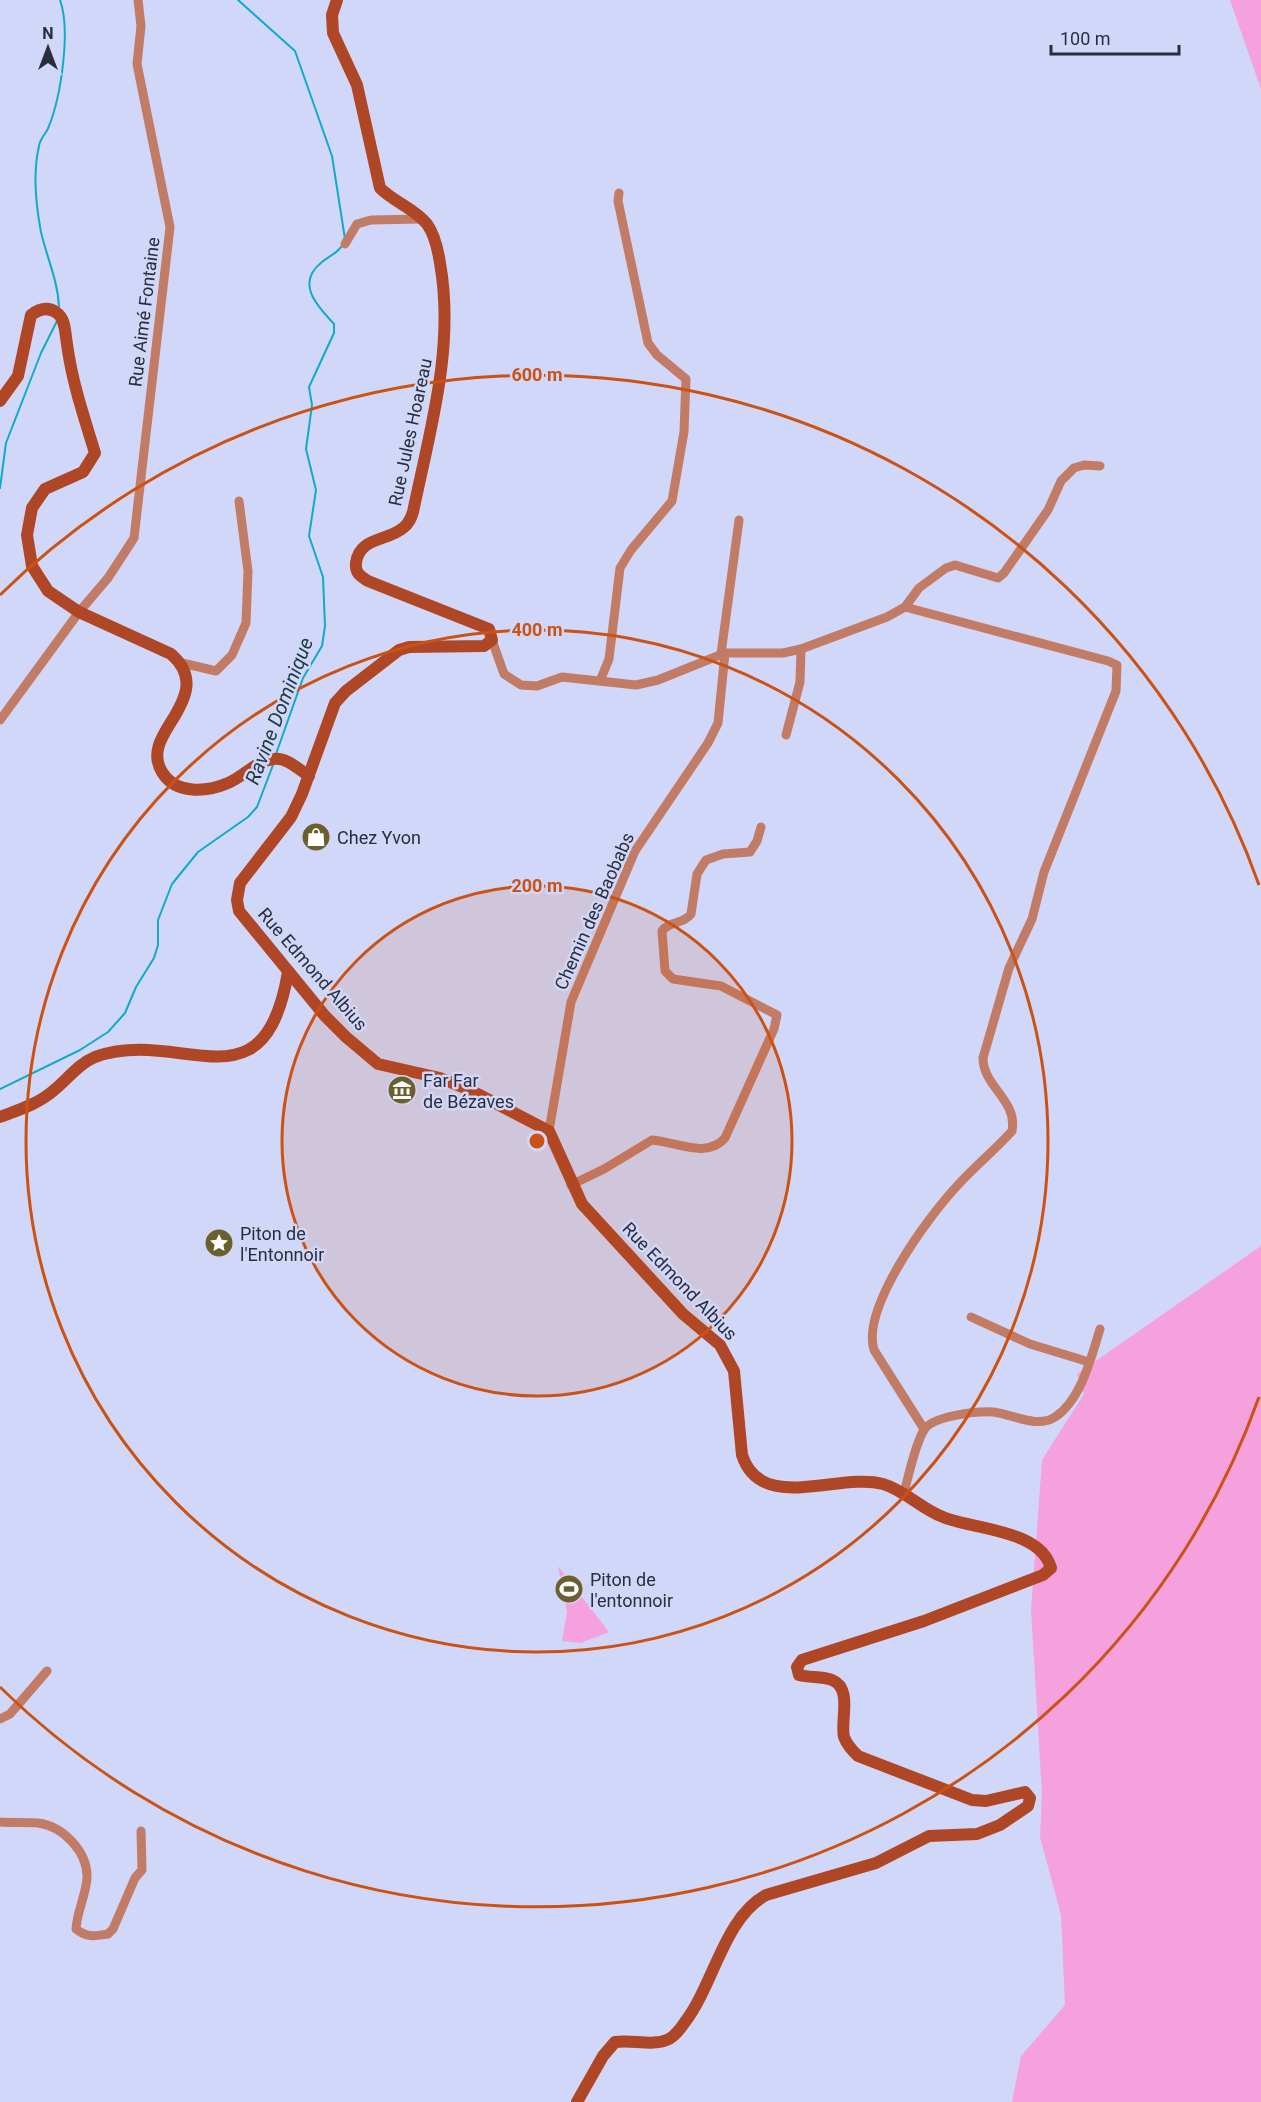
<svg xmlns="http://www.w3.org/2000/svg" width="1261" height="2102" font-family="Roboto,sans-serif">
<style>
.green{fill:#f4a1dd}
.lines{fill:none;stroke-linecap:round;stroke-linejoin:round}
.stream{stroke:#0eabcb;stroke-width:2}
.street{stroke:#c27b65;stroke-width:9}
.secondary{stroke:#af4726;stroke-width:12}
.ring{fill:none;stroke:#cc5213;stroke-width:3}
.labels{text-anchor:middle;dominant-baseline:central;stroke-width:5;stroke-linejoin:round;paint-order:stroke}
.street-label{font-size:18px;fill:#2b2d3d;stroke:#d1d7f9}
.poi-label{font-size:18px;fill:#2b2d3d;stroke:#d1d7f9;text-anchor:start}
.water-label{font-size:20px;font-style:italic;fill:#1d3940;stroke:#d1d7f9}
.centre{fill:#cc5213;stroke:#d1d7f9;stroke-width:3}
.ring-label{font-size:18px;text-anchor:middle;font-weight:bold;fill:#cc5213;stroke:#d1d7f9;stroke-width:5;stroke-linejoin:round;paint-order:stroke}
</style>
<rect width="100%" height="100%" fill="#d1d7f9"/>
<!-- green -->
<g class="green">
<path d="M1230 0H1261V89Z"/>
<path d="M1261 1246V2102H1012L1021 2056 1065 2005 1061 1915 1040 1837 1042 1794 1031 1610 1042 1460 1084 1394 1077 1374Z"/>
<path d="M558 1566 609 1632 581 1643 562 1641 567 1612Z"/>
</g>
<g class="lines">
<!-- stream -->
<g class="stream">
<path d="M238 0 295 51 332 156 345 239"/>
<path d="M59 307C58 281 47 258 41 232 36 206 33 172 39 146 40 138 47 133 49 126 61 96 71 30 60 0"/>
<path d="M0 488 6 443 41 353 57 321"/>
<path d="M276 754 303 678 322 646 325 626 323 577 309 536 316 490 306 449 312 405 309 387 334 333V324C317 306 295 283 322 262 330 255 339 253 343 244"/>
<path d="M0 1089 80 1050 108 1032 125 1013 136 987 154 958 158 945V920L172 884 198 852 248 817 257 807 273 765"/>
</g>
<!-- street -->
<g class="street">
<path d="M345 244 357 224 371 220 421 219"/>
<path d="M905 607 1108 661 1117 665 1116 691 1044 872 1032 919 1009 968 983 1058C983 1087 1018 1100 1012 1131 995 1150 974 1167 957 1186 928 1217 861 1308 874 1350L924 1429"/>
<path d="M492 640 504 674 521 685 537 686 562 677 636 685 658 680 725 653H783L801 649 887 617 905 607 919 588 946 568 955 565 998 578 1004 573 1048 510 1061 481 1074 468 1084 465 1100 466"/>
<path d="M721 654 739 520"/>
<path d="M182 663 216 671 232 655 246 623 248 571 239 501"/>
<path d="M600 681 609 659 620 568 631 550 672 501 684 432 686 379 657 355 648 343 618 201 619 193"/>
<path d="M0 720 79 612 108 578 134 538 170 227 137 64 141 26 138 0"/>
<path d="M786 735 800 682 801 649"/>
<path d="M549 1131 571 1002 635 851 708 743 718 723 725 653"/>
<path d="M571 1185 604 1169 652 1140C676 1142 707 1159 725 1138L774 1029 777 1015 721 986 673 979 665 971 662 931C669 921 684 924 691 914L697 874 706 860 723 854 750 852 757 841 761 827"/>
<path d="M971 1317 1030 1344 1089 1362"/>
<path d="M903 1495C909 1477 914 1446 924 1430 932 1416 977 1411 993 1412 1012 1414 1037 1429 1055 1417 1081 1400 1091 1358 1100 1329"/>
<path d="M0 1719 10 1714 47 1671"/>
<path d="M0 1822C13 1823 25 1822 38 1823 63 1826 88 1852 87 1878 86 1895 77 1911 76 1929 87 1938 95 1936 108 1934L113 1929 135 1878 142 1870 141 1831"/>
</g>
<!-- secondary -->
<g class="secondary">
<path d="M337 0 332 15 333 33 357 85 380 188C394 202 415 209 427 224 435 235 438 250 440 263 455 347 430 430 413 512 411 518 409 524 403 528 388 541 359 537 356 563 355 573 360 576 368 581L489 629 492 640 484 646 409 647 399 650 346 691 335 703 302 794 291 817 240 883 237 900 239 911 325 1016 346 1037 378 1064 440 1078 470 1090 549 1131 582 1204 683 1314 720 1345 734 1371 742 1455C761 1514 839 1472 883 1484 904 1490 922 1509 943 1517 974 1530 1040 1529 1051 1568L1043 1575 924 1621 802 1660 797 1667 799 1675C810 1678 822 1676 832 1680 853 1688 840 1721 844 1737 847 1745 852 1750 858 1756L972 1800 986 1801 1025 1792 1030 1798 1028 1806 1000 1825 977 1834 929 1836 876 1863 766 1895C724 1918 714 1984 685 2022 681 2028 676 2035 669 2039 653 2047 632 2039 615 2042L603 2056 577 2102"/>
<path d="M0 401 18 376 31 315C39 309 48 306 57 313 66 319 65 334 67 344 72 382 84 417 95 453L83 472 45 489 32 508 27 535 32 566 48 591 79 612 171 654C196 676 187 697 171 722 161 738 151 754 162 772 176 795 207 792 228 783 243 777 256 761 273 759 287 757 298 769 309 776"/>
<path d="M0 1117C18 1110 38 1104 53 1091 67 1080 78 1064 95 1057 182 1026 264 1115 288 972"/>
</g>
</g>
<!-- distance rings -->
<circle cx="537" cy="1141" r="255" fill="#cc5213" fill-opacity=".12"/>
<g class="ring">
<circle cx="537" cy="1141" r="255"/>
<circle cx="537" cy="1141" r="511"/>
<path d="M1259 1397A766 766 0 0 1 0 1687M0 595A766 766 0 0 1 1259 885"/>
</g>
<!-- icons -->
<defs>
<g id="shop-disc" transform="scale(1.5)"><circle r="9.5" fill="#6b602d" stroke="#d1d7f9"/><path d="M-5-2.5h2.3a2.7 3.5 0 0 1 5.4 0H5L5.5 6h-11ZM-1.5-2.5h3a1.5 2.3 0 0 0-3 0Z" fill="#fff"/></g>
<g id="museum-disc" transform="scale(1.5)"><circle r="9.5" fill="#6b602d" stroke="#d1d7f9"/><path d="M0-6L6-3V-2H-6V-3ZM-5-1h2V3h-2ZM-1-1h2V3h-2ZM3-1h2V3H3ZM-6 4H6V6H-6Z" fill="#fff"/></g>
<g id="sight-disc" transform="scale(1.5)"><circle r="9.5" fill="#6b602d" stroke="#d1d7f9"/><path d="M0-6L1.8-2.2L6-1.7L2.9 1.2L3.7 5.4L0 3.3L-3.7 5.4L-2.9 1.2L-6-1.7L-1.8-2.2Z" fill="#fff"/></g>
<g id="stadium-disc" transform="scale(1.5)"><circle r="9.5" fill="#6b602d" stroke="#d1d7f9"/><path d="M0-5a6.5 5 0 1 0 0 10a6.5 5 0 1 0 0-10ZM-3.5-1.8h7v3.6h-7Z" fill="#fff"/></g>
</defs>
<g fill-rule="evenodd">
<use href="#shop-disc" x="316" y="837"/>
<use href="#museum-disc" x="402" y="1090"/>
<use href="#sight-disc" x="219" y="1243"/>
<use href="#stadium-disc" x="569" y="1589"/>
</g>
<g class="labels">
<!-- street labels -->
<g class="street-label">
<text transform="translate(144 312) rotate(-83)">Rue Aimé Fontaine</text>
<text transform="translate(410 432) rotate(-78)">Rue Jules Hoareau</text>
<text transform="translate(594 911) rotate(-66)">Chemin des Baobabs</text>
<text transform="translate(313 969) rotate(49)">Rue Edmond Albius</text>
<text transform="translate(680 1281) rotate(46)">Rue Edmond Albius</text>
</g>
<!-- poi labels -->
<g class="poi-label">
<text x="337" y="837">Chez Yvon</text>
<text x="423" y="1080">Far Far<tspan x="423" dy="21">de Bézaves</tspan></text>
<text x="240" y="1233">Piton de<tspan x="240" dy="21">l'Entonnoir</tspan></text>
<text x="590" y="1579">Piton de<tspan x="590" dy="21">l'entonnoir</tspan></text>
</g>
<!-- water labels -->
<g class="water-label">
<text transform="translate(279 711) rotate(-69)">Ravine Dominique</text>
</g>
</g>
<circle cx="537" cy="1141" r="9" class="centre"/>
<g class="ring-label">
<text x="537" y="381">600 m</text>
<text x="537" y="636">400 m</text>
<text x="537" y="892">200 m</text>
</g>
<!-- north arrow -->
<g transform="translate(48 48)" stroke="#d1d7f9" stroke-width="4.5" paint-order="stroke">
<path d="M0-4.5L10 22L0 15L-10 22Z" fill="#2b2d3d"/>
<text y="-9" font-size="16" font-weight="bold" text-anchor="middle" fill="#2b2d3d">N</text>
</g>
<!-- scale -->
<path d="M1051 45v9h128v-9" fill="none" stroke="#2b2d3d" stroke-width="3"/>
<text x="1060" y="45" font-size="18" fill="#2b2d3d" stroke="#d1d7f9" stroke-width="4.5" paint-order="stroke">100 m</text>
</svg>
